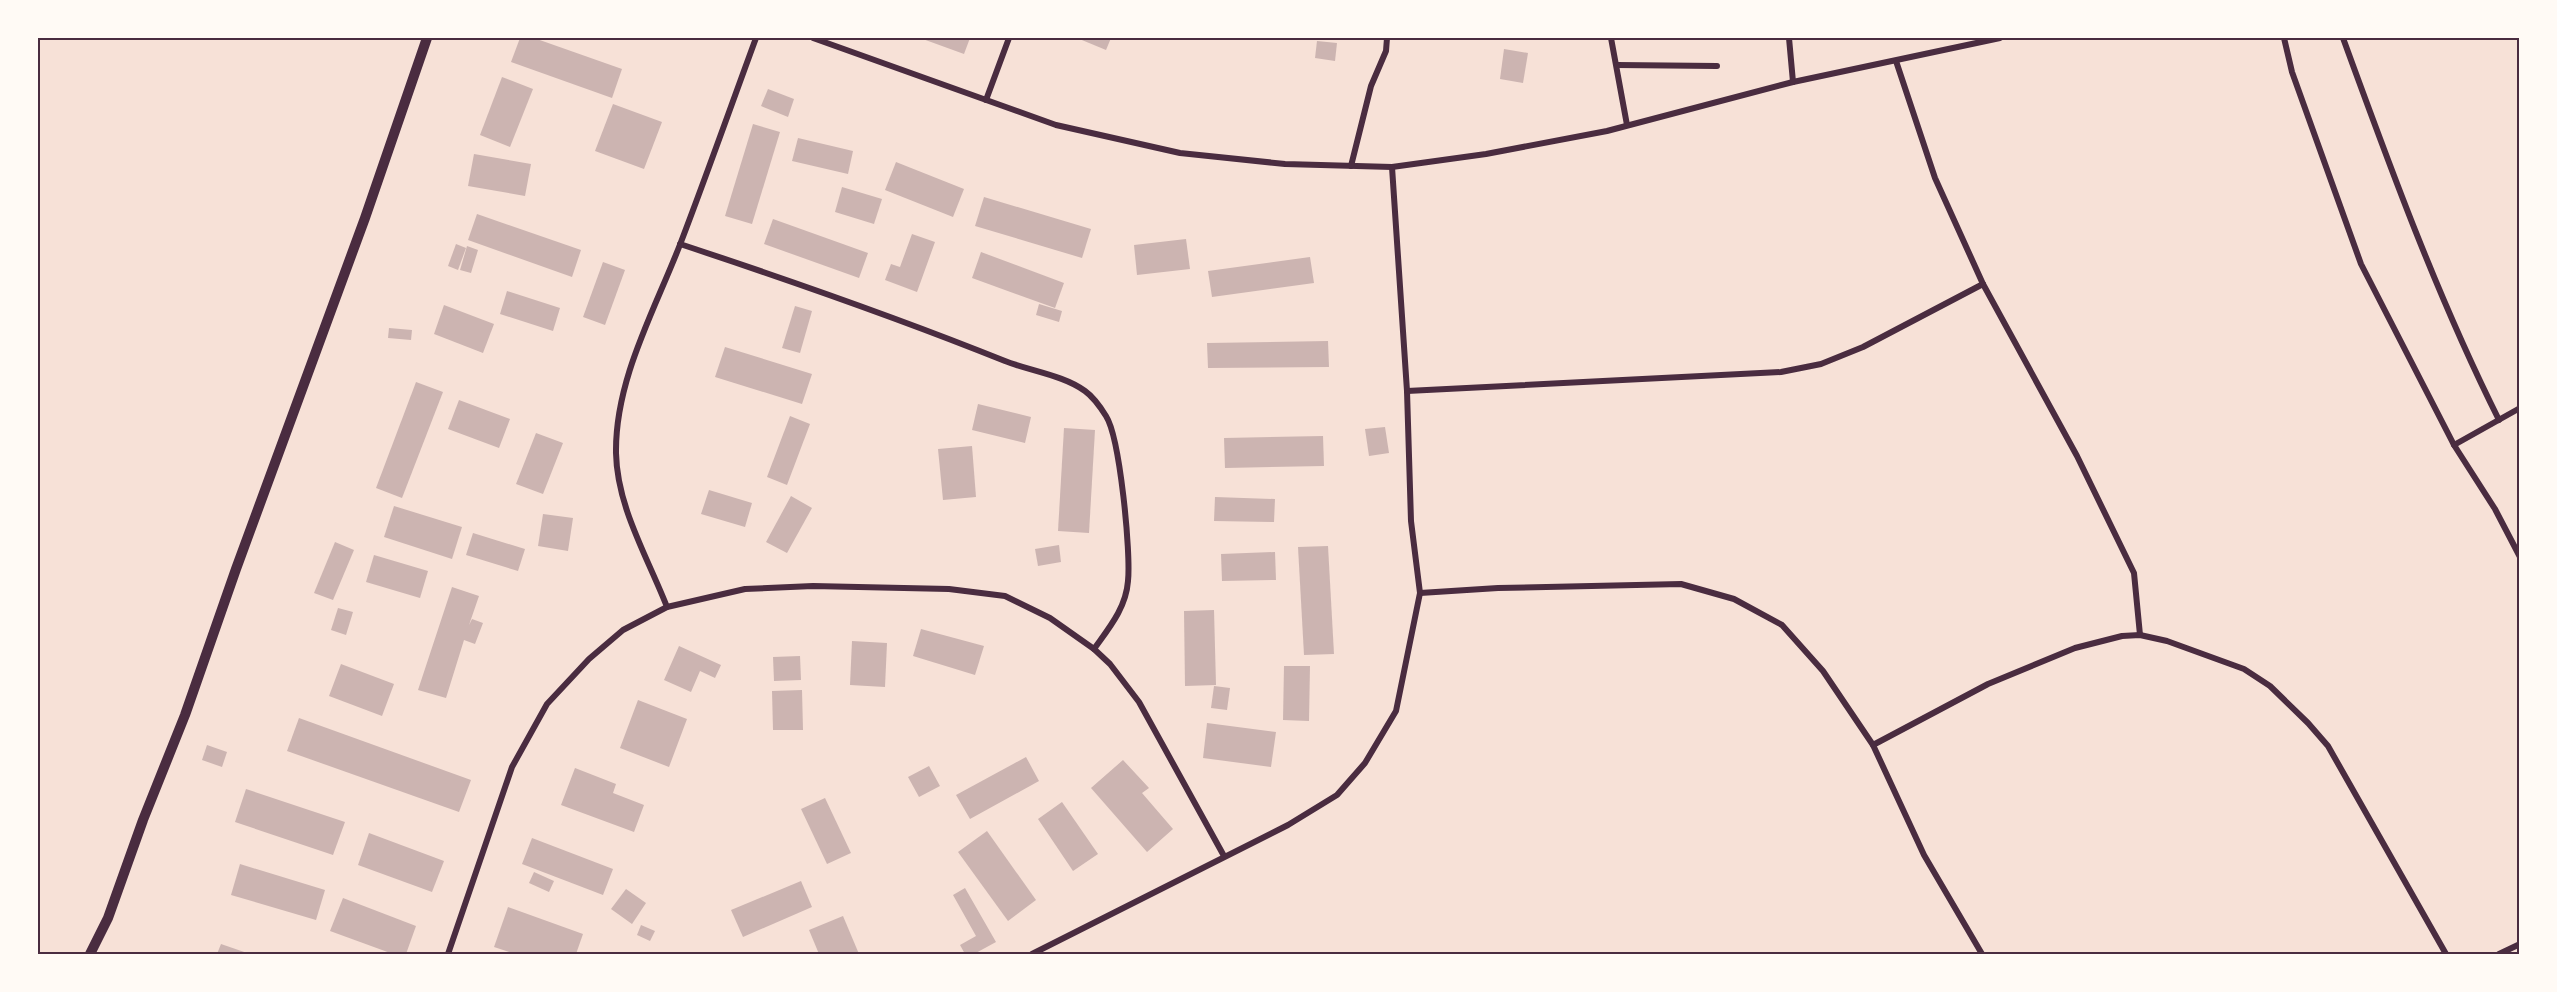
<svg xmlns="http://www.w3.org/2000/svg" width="2557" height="992" font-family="Signika,sans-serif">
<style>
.building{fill:#ccb4b1}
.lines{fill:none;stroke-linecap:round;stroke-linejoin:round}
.minor{stroke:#4a2c40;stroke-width:6}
.tertiary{stroke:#4a2c40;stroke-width:10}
.neatline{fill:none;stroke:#4a2c40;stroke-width:2}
</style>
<rect width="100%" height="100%" fill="#f7e1d7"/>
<!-- building -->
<g class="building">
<path d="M520 38H534L622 69 612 98 511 62Z"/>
<path d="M920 38H970L964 54Z"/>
<path d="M1077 38H1111L1106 50Z"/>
<path d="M1317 41 1337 43 1335 61 1315 58Z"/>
<path d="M1504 49 1528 53 1523 83 1500 79Z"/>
<path d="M502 77 533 89 510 147 480 135Z"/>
<path d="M768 89 794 99 788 117 761 106Z"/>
<path d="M613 104 662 122 644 169 595 151Z"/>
<path d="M753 124 780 132 752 224 725 216Z"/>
<path d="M798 138 853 151 848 174 792 161Z"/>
<path d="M474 154 531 164 525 196 468 186Z"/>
<path d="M896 162 964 189 953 217 885 190Z"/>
<path d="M842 187 882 199 874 224 835 212Z"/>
<path d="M984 197 1091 229 1082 258 975 226Z"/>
<path d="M477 214 581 250 572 277 468 240Z"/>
<path d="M773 219 868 253 859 278 764 244Z"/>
<path d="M912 234 935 242 917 292 885 280 891 264 900 267Z"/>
<path d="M1186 239 1190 269 1137 275 1134 245Z"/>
<path d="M456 244 466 248 458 270 448 266Z"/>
<path d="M467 246 478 250 471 273 460 270Z"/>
<path d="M981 252 1064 283 1055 308 972 278Z"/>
<path d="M1310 257 1314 283 1212 297 1208 271Z"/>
<path d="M603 262 625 270 605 325 583 317Z"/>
<path d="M507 291 560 308 553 331 500 314Z"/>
<path d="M1039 304 1062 311 1059 322 1036 315Z"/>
<path d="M444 305 494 324 483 353 434 334Z"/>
<path d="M795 306 812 311 800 353 782 348Z"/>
<path d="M389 328 412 330 411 340 388 338Z"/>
<path d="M1328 341 1329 367 1208 368 1207 343Z"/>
<path d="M725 347 812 374 802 404 715 377Z"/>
<path d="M416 382 443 392 402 498 376 488Z"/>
<path d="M459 400 510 419 499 448 448 429Z"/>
<path d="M978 404 1031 417 1025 443 972 430Z"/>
<path d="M790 416 810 424 787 485 767 477Z"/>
<path d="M1385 427 1389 453 1369 456 1365 429Z"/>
<path d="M1064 428 1095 430 1089 533 1058 531Z"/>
<path d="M536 433 563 443 543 494 516 484Z"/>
<path d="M1323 436 1324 466 1225 468 1224 438Z"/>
<path d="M972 446 976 497 943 500 938 449Z"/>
<path d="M709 490 752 503 745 527 701 514Z"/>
<path d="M791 496 812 508 787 553 766 542Z"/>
<path d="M1215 497 1275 499 1274 522 1214 521Z"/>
<path d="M394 506 462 527 452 559 384 537Z"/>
<path d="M543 514 573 518 568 551 538 546Z"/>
<path d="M473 533 525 549 518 571 466 555Z"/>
<path d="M335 542 354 550 333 600 314 593Z"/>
<path d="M1059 545 1061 562 1038 566 1035 549Z"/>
<path d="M1328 546 1334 654 1304 655 1298 547Z"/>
<path d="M1275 552 1276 580 1222 581 1221 554Z"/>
<path d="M374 555 428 571 420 598 366 582Z"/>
<path d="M452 587 479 596 469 625 472 619 483 623 475 644 464 640 446 698 418 690Z"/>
<path d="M338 608 353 612 346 635 331 630Z"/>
<path d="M1214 610 1216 685 1185 686 1184 611Z"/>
<path d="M921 629 984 646 975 675 913 656Z"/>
<path d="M852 641 887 643 885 687 850 685Z"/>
<path d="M679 646 721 665 715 678 700 671 691 692 664 680Z"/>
<path d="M800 656 801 680 774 681 773 657Z"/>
<path d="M341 664 394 684 382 716 329 696Z"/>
<path d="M1284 666H1310L1309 721 1283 720Z"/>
<path d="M1214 686 1230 688 1227 710 1211 708Z"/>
<path d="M802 690 803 730H773L772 691Z"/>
<path d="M638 700 687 719 669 767 620 748Z"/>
<path d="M299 718 471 780 459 812 287 751Z"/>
<path d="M1207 723 1276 732 1271 767 1203 758Z"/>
<path d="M207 745 227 752 222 767 202 760Z"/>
<path d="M1026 757 1039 781 970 819 956 795Z"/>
<path d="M1123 760 1149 788 1142 793 1173 829 1147 852 1091 788Z"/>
<path d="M929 766 940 786 919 797 908 777Z"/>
<path d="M575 768 616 784 613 793 644 805 634 832 561 805Z"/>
<path d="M246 789 345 822 333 855 235 822Z"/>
<path d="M825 798 851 853 827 864 801 809Z"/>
<path d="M1062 802 1098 854 1073 871 1038 819Z"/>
<path d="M987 831 1036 900 1008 921 958 852Z"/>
<path d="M369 833 444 861 432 892 358 865Z"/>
<path d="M532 838 613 869 603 895 522 864Z"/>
<path d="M240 864 325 890 316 920 231 895Z"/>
<path d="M534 872 554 881 549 892 529 883Z"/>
<path d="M801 881 812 907 743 937 731 910Z"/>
<path d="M965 888 996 942 974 954H965L960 945 976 936 953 895Z"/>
<path d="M626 889 646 903 632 924 611 909Z"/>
<path d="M343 898 416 926 406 954H393L330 931Z"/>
<path d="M508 907 583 934 576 954H515L494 947Z"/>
<path d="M843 916 859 954H819L809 930Z"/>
<path d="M641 925 655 931 650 941 637 935Z"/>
<path d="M221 944 250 954H217Z"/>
</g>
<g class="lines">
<!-- minor -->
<g class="minor">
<path d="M813 38 1056 125 1180 153 1285 164 1392 167 1486 154 1607 131 1793 82 2000 38"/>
<path d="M1611 38 1627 125"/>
<path d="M1789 38 1793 82"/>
<path d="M2284 38 2292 72 2361 264 2454 445 2495 509 2520 557"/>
<path d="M2343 38C2390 167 2437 296 2499 420"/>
<path d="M1896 61 1935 178 1983 284 2077 456 2134 573 2140 635"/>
<path d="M1617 65 1717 66"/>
<path d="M986 100 1009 38"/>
<path d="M1351 166 1371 86 1386 51 1387 38"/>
<path d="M680 244C789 280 898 318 1005 361 1030 371 1063 375 1085 391 1092 396 1101 408 1106 416 1120 438 1131 553 1128 581 1126 608 1109 628 1094 649"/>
<path d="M1407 391 1781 372 1821 364 1863 347 1983 284"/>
<path d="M2454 445 2520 408"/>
<path d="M1420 593 1498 588 1681 584 1734 599 1782 625 1823 671 1873 745 1924 855 1982 954"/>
<path d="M667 607C648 558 617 507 616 453 615 379 655 310 681 242 707 174 731 106 756 38"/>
<path d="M1873 745 1988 684 2075 648 2122 636 2140 635 2167 641 2244 669 2270 686 2308 723 2328 746 2446 954"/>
<path d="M448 954 512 767 547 704 589 659 623 630 667 607 745 589 813 586 949 589 1005 596 1050 618 1094 649 1110 664 1139 702 1224 856"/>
<path d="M1032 954 1288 825 1337 795 1365 763 1396 711 1420 593 1411 521 1407 391 1392 167"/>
<path d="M2499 954 2520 944"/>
</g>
<!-- tertiary -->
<path class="tertiary" d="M90 954 108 918 143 820 185 715 236 569 365 218 427 38"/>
</g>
<!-- border -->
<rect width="2557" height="992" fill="none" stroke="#fffaf5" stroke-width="78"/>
<rect x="39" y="39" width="2479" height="914" class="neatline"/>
</svg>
